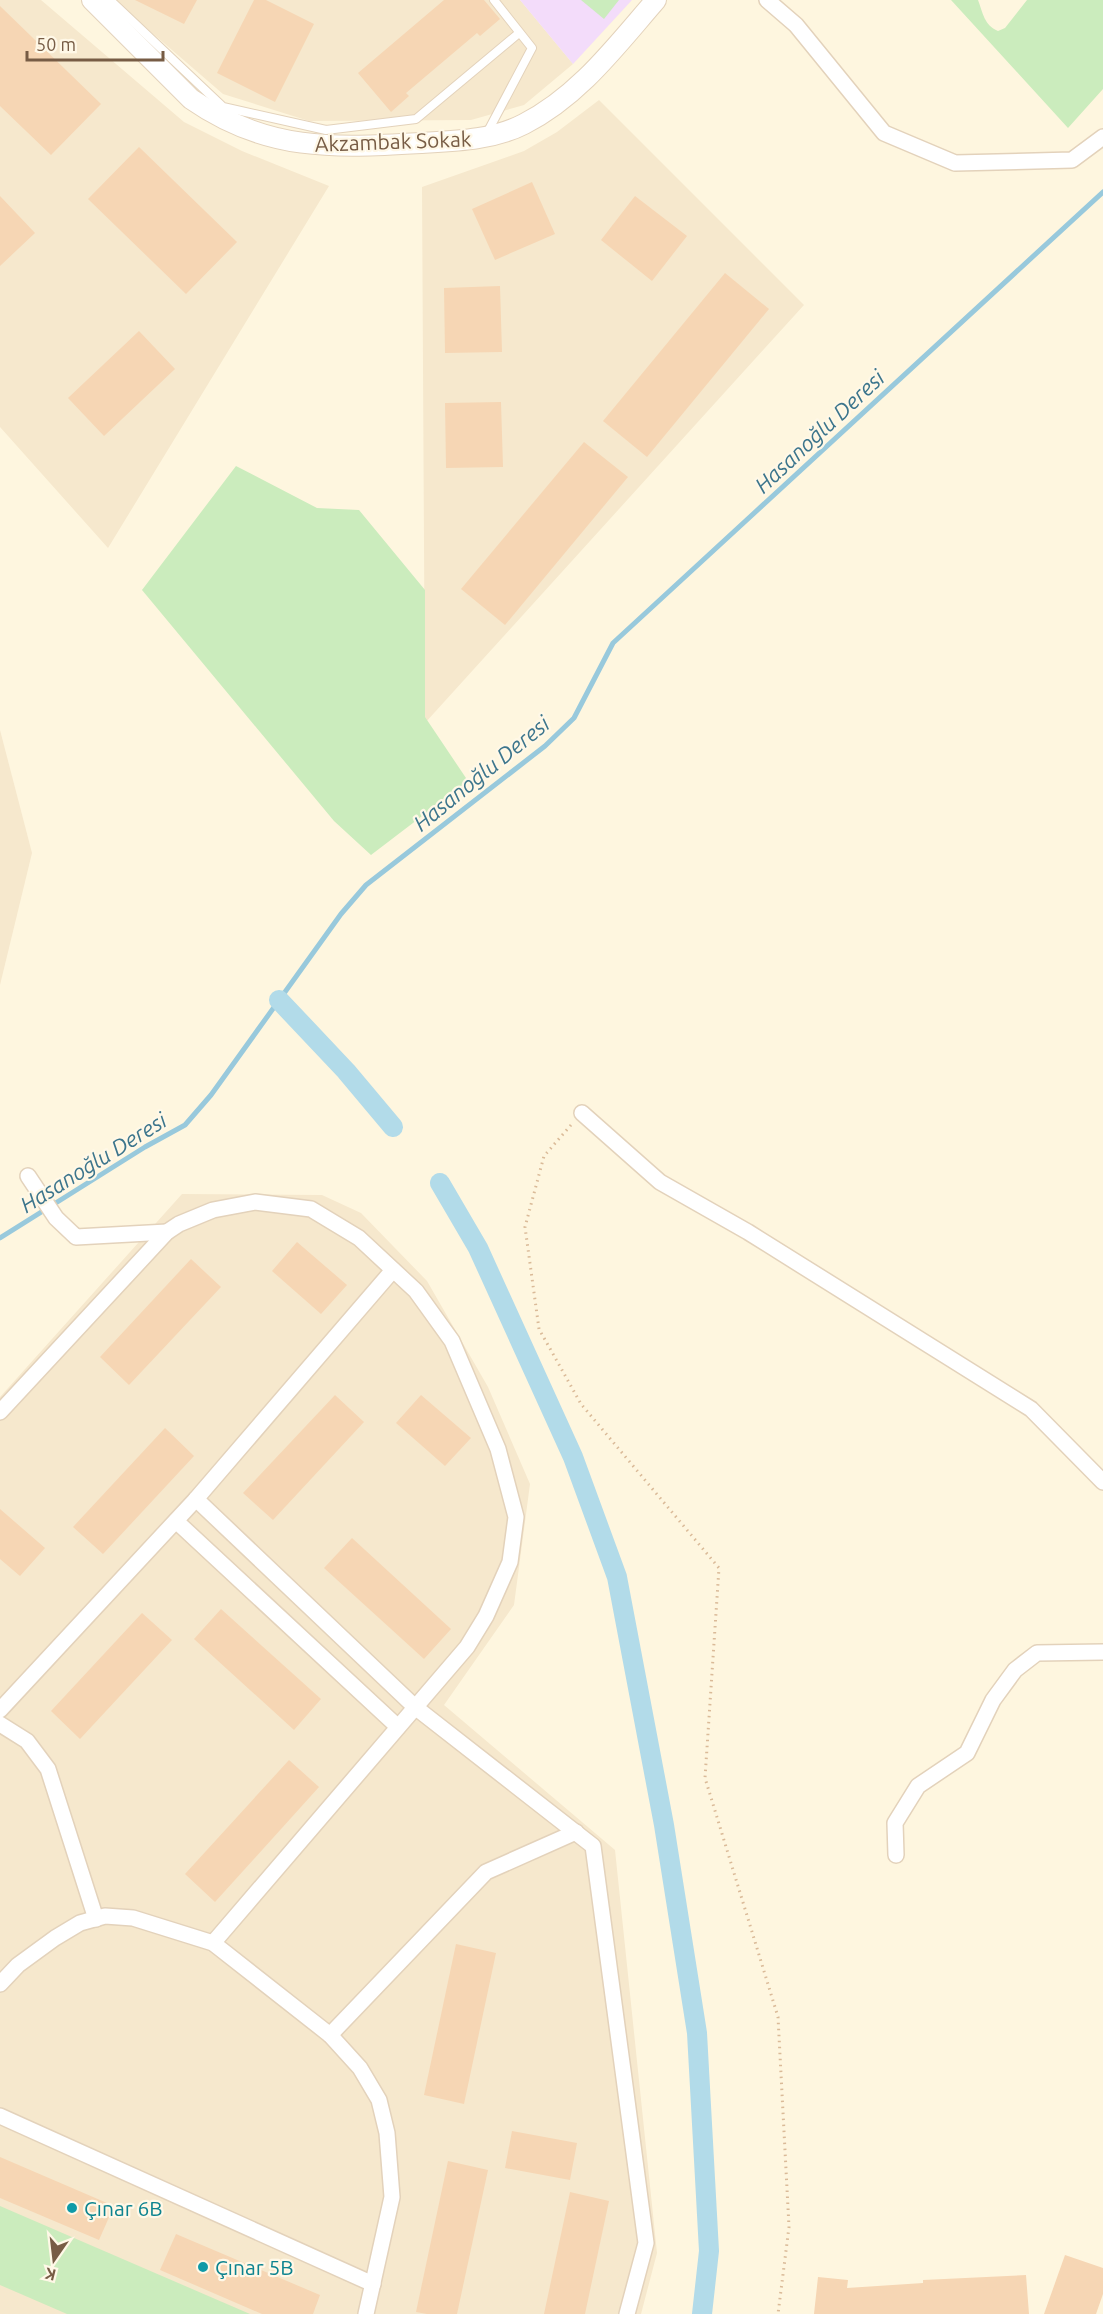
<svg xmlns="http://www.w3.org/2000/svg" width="1103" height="2314" font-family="Ubuntu,sans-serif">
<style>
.residential{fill:#f6e8cd}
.education{fill:#f3dcfa}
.green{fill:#cbecbd}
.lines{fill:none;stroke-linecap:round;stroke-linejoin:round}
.stream{stroke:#98c9dc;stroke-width:5}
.canal{stroke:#b2dbe9;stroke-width:20}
.building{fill:#f6d6b4}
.service-casing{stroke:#e3d2bb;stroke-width:10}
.minor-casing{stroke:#e3d2bb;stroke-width:18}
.tertiary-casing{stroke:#e3d2bb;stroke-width:22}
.path{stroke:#daba98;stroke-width:3;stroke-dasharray:1.5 4.5;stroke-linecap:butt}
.service{stroke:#fff;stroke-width:8}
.minor{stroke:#fff;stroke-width:15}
.tertiary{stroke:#fff;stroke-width:20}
.culture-dot{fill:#0f9aa8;stroke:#fff8e7;stroke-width:2}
.labels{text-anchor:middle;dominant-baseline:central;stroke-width:4.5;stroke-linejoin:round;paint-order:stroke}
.street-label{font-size:21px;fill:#775c45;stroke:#fff8e7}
.culture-label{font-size:21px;fill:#0d838f;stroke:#fff8e7;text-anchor:start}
.water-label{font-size:22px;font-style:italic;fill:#3c758c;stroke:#fff8e7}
</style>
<rect width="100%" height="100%" fill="#fef6df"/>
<!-- residential -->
<g class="residential">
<path d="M0 0H41L184 122 242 151 329 186 108 548 0 427Z"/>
<path d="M114 0H520L573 64 524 105 471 120 309 121 223 94Z"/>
<path d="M599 100 804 305 425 723 422 187 524 151 557 132Z"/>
<path d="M0 730 32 853 0 985Z"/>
<path d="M182 1194 322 1195 361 1213 427 1281 488 1387 530 1484 514 1605 444 1705 615 1850 657 2253 641 2314H0V1397Z"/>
</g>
<!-- education -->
<path class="education" d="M520 0H632L573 64Z"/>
<!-- green -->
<g class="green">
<path d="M581 0H619L604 19Z"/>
<path d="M951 0H978C983 13 984 25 998 31L1005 28 1027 0H1103V89L1068 128Z"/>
<path d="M236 466 317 508 359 510 425 590V717L468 781 371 855 334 821 142 590Z"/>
<path d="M0 2206 250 2314H67L0 2285Z"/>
</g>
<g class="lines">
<!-- stream -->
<path class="stream" d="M0 1238 145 1147 185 1125 211 1095 341 914 366 885 545 746 574 718 613 643 1103 192"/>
<!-- canal -->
<g class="canal">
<path d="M279 1000 346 1071 393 1127"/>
<path d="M440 1183 478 1248 573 1457 617 1577 664 1825 697 2033 709 2251 702 2314"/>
</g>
</g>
<!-- building -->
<g class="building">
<path d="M135 0H197L184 24Z"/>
<path d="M254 0H266L314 24 275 102 217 73Z"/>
<path d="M444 0H484L500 19 480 36 477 33 406 93 409 96 391 112 358 73Z"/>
<path d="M0 6 101 104 51 155 0 106Z"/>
<path d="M139 147 237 242 186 294 88 199Z"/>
<path d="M532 182 555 234 495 260 472 209Z"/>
<path d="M0 196 35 233 0 266Z"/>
<path d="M635 196 687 236 652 281 601 240Z"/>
<path d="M725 273 769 309 647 457 603 421Z"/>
<path d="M500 286 502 352 445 353 444 288Z"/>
<path d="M139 331 175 369 104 436 68 398Z"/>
<path d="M501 402 503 467 446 468 445 403Z"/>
<path d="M584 442 628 477 505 625 461 589Z"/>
<path d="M297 1242 347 1285 321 1314 272 1271Z"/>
<path d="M191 1259 221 1287 129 1385 100 1357Z"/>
<path d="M335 1395 364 1422 273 1520 243 1493Z"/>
<path d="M421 1395 471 1438 445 1466 396 1423Z"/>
<path d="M165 1428 194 1456 103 1554 73 1527Z"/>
<path d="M0 1509 45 1548 20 1576 0 1559Z"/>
<path d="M352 1538 451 1629 424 1659 324 1568Z"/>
<path d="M221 1609 321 1699 294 1730 194 1639Z"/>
<path d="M142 1613 172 1640 80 1739 51 1711Z"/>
<path d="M289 1760 319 1787 215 1902 185 1874Z"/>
<path d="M456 1944 496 1953 464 2104 424 2095Z"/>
<path d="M512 2131 577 2143 570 2180 505 2168Z"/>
<path d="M0 2157 114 2206 99 2240 0 2198Z"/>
<path d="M448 2161 488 2170 457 2314H427L416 2312Z"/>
<path d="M570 2192 609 2201 585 2314H544Z"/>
<path d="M176 2234 320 2295 313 2314H262L160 2270Z"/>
<path d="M1065 2255 1103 2268V2294L1096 2314H1044Z"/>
<path d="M1026 2275 1029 2314H814L818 2277 848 2280 847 2288 923 2283V2280Z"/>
</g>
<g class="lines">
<!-- service casing -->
<g class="service-casing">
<g id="service">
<path d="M110 0 223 107 326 130 416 119 519 33"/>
<path d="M487 133 532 48 494 0"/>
</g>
</g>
<!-- minor casing -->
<g class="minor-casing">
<g id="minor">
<path d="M767 0 796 25 884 133 955 163 1072 160 1103 137"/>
<path d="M582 1113 660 1182 748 1232 1031 1409 1103 1482"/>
<path d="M28 1176 56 1218 76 1237 167 1232"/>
<path d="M0 1412 167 1232 179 1224 213 1210 255 1202 311 1209 359 1238 416 1291 452 1341 498 1449 516 1517 510 1562 486 1616 467 1647 213 1943"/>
<path d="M196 1499 415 1707 593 1846 646 2243 627 2314"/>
<path d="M176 1521 398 1727"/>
<path d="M0 1710 196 1499 393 1270"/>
<path d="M0 1724 27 1741 48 1769 96 1919"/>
<path d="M896 1855 895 1823 918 1786 967 1753 993 1700 1015 1670 1037 1653 1103 1652"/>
<path d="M0 1984 18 1965 55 1938 80 1923 105 1916 133 1918 213 1943 330 2035 360 2068 379 2100 387 2133 392 2197 366 2314"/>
<path d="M330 2035 486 1872 576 1832"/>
<path d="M0 2116 373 2284"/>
</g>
</g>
<!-- tertiary casing -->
<g class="tertiary-casing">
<path id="tertiary" d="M92 0 191 99C267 152 334 148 422 143 456 141 493 140 524 124 579 96 616 46 656 0"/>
</g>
<!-- path -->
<path class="path" d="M571 1125 544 1156 525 1227 539 1329 581 1404 719 1568 705 1778 778 2017 789 2227 778 2314"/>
<!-- service -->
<use href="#service" class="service"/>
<!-- minor -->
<use href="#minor" class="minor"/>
<!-- tertiary -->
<use href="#tertiary" class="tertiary"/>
</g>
<!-- markers -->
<g class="culture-dot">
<circle cx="72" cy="2208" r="6"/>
<circle cx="203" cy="2267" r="6"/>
</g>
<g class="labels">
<!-- street labels -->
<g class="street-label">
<text transform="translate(393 141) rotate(-2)">Akzambak Sokak</text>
</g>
<!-- culture labels -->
<g class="culture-label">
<text x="84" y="2208">Çınar 6B</text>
<text x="215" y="2267">Çınar 5B</text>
</g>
<!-- water labels -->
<g class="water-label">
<text transform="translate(819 431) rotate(-43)">Hasanoğlu Deresi</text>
<text transform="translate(481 773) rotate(-39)">Hasanoğlu Deresi</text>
<text transform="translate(93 1162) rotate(-32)">Hasanoğlu Deresi</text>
</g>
</g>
<!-- north arrow -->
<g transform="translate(54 2260) rotate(194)" stroke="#fff8e7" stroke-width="4.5" paint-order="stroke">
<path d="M0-4.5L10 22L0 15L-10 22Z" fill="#775c45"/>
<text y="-9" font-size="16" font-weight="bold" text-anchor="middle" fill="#775c45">K</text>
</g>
<!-- scale -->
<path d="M27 51v9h136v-9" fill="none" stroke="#775c45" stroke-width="3"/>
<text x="36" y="51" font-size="18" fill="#775c45" stroke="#fff8e7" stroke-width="4.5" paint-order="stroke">50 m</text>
</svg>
